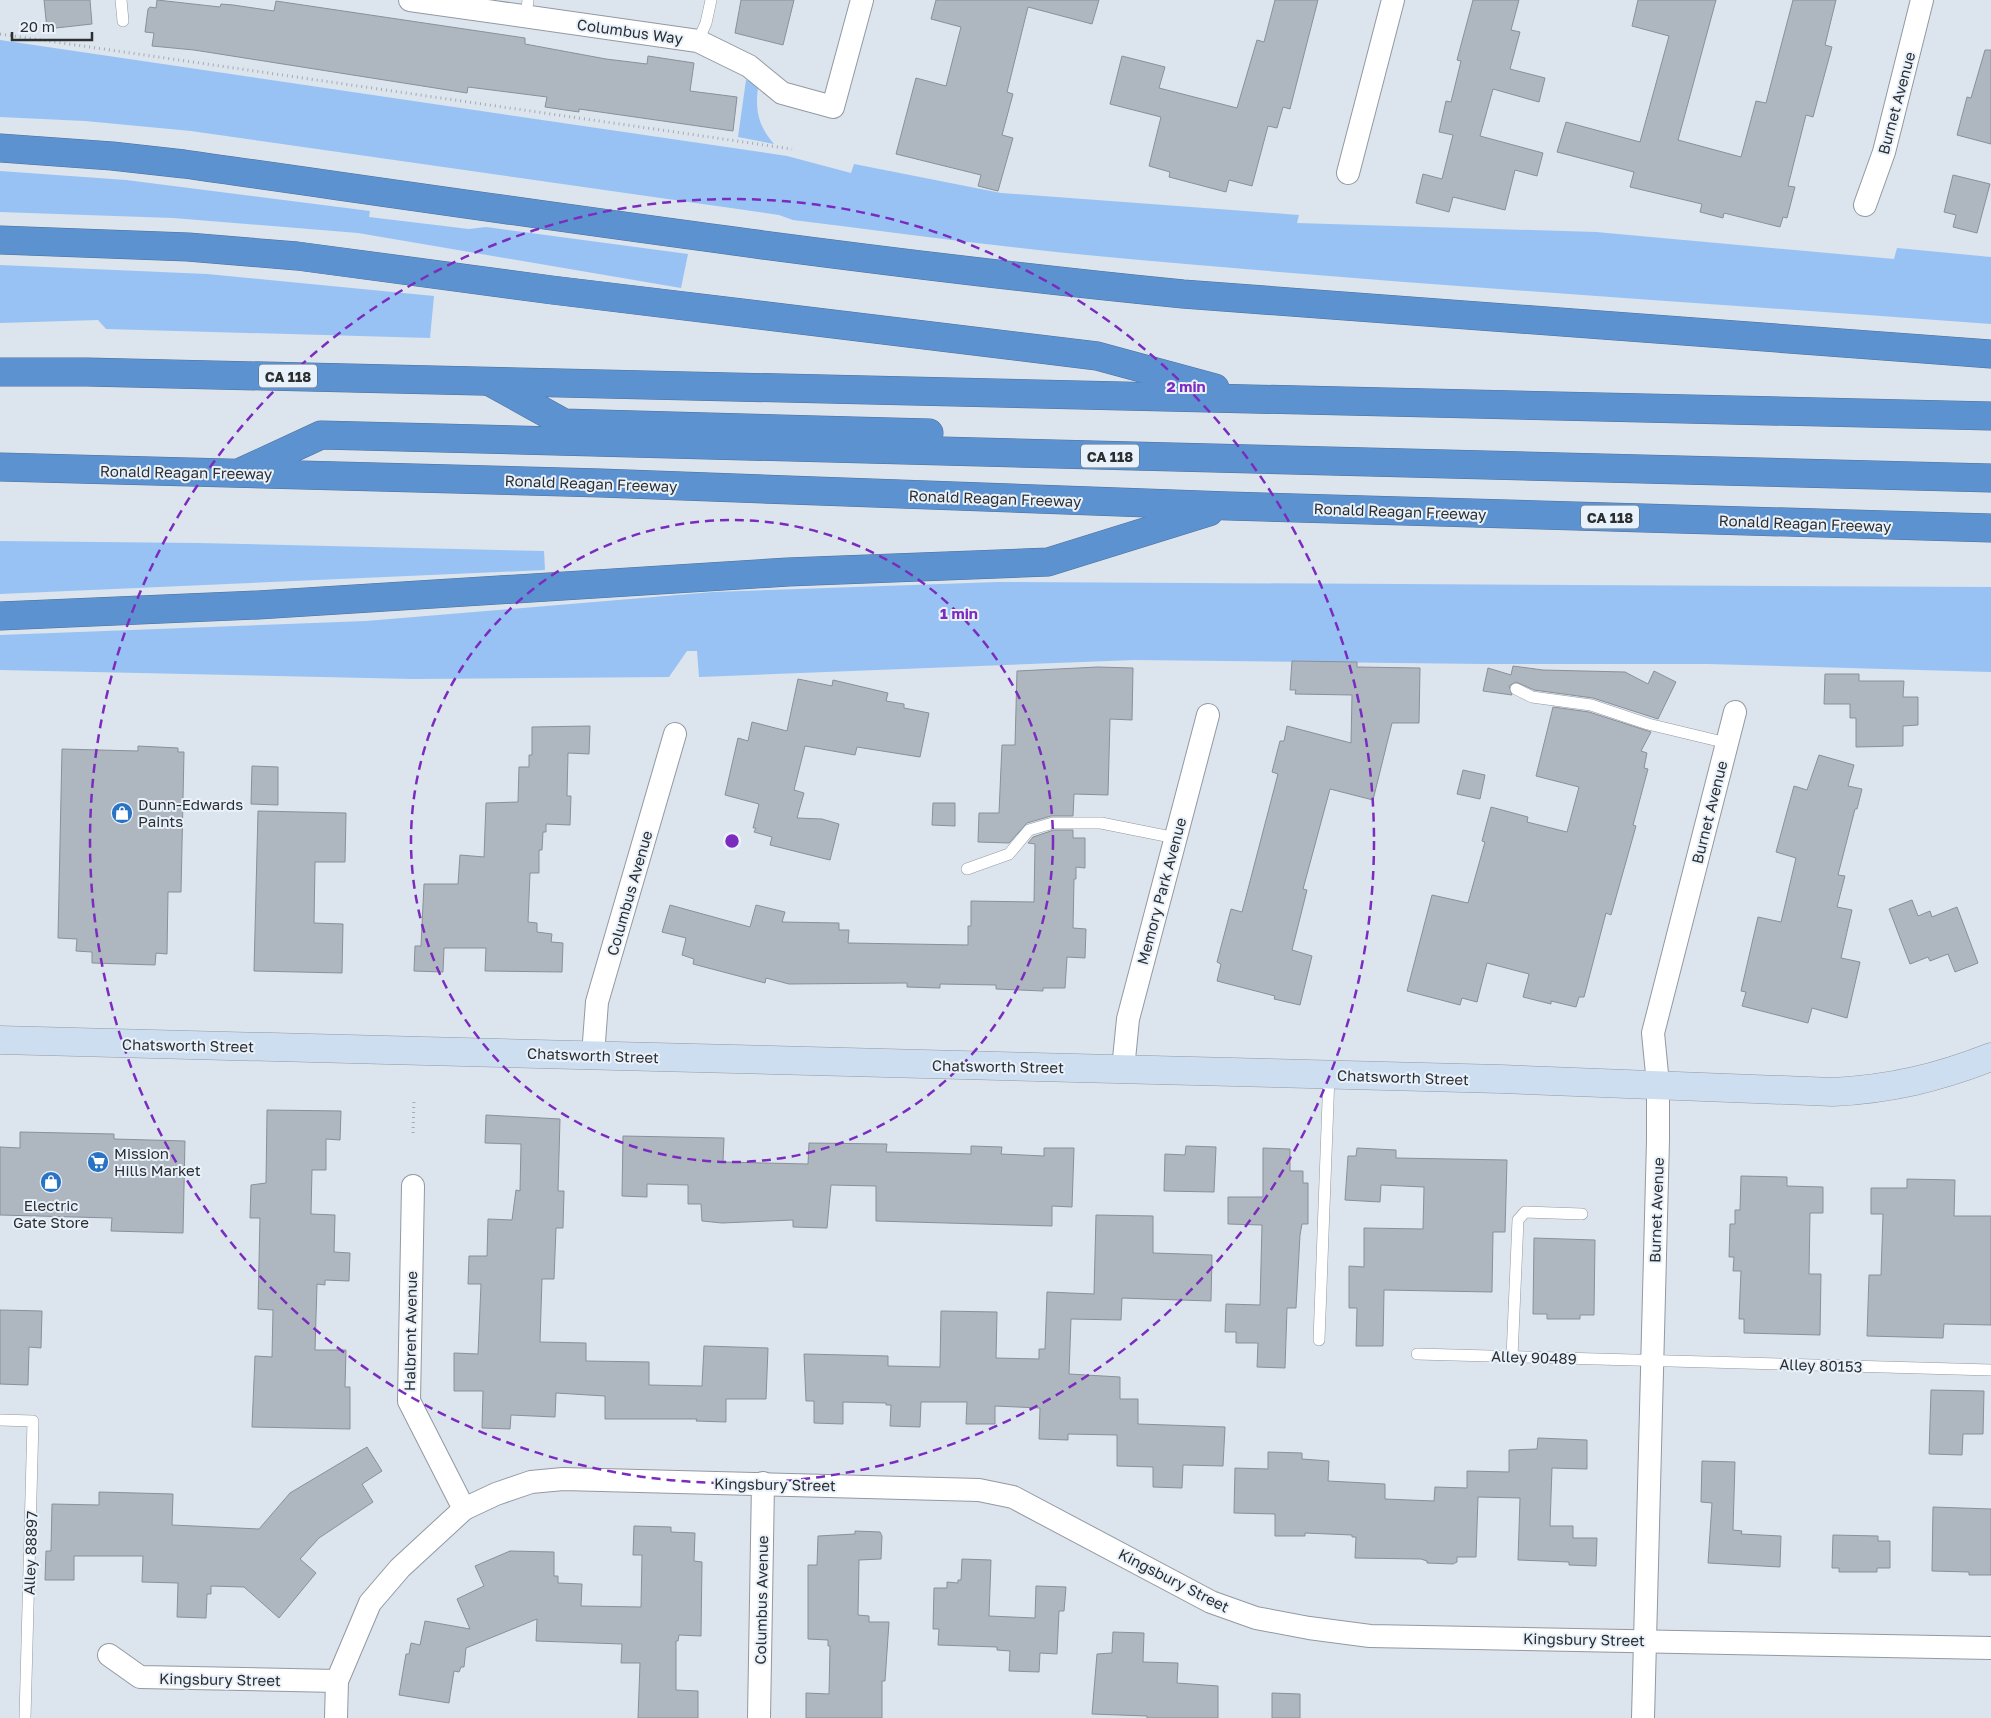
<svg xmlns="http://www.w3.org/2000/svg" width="1991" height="1718" font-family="'Golos Text',sans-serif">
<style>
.green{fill:#98c2f4}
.building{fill:#aeb6bf;stroke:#899099}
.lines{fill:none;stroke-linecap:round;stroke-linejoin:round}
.lane-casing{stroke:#9299a2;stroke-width:12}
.street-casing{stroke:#9299a2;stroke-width:24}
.secondary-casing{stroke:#9299a2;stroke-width:29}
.highway-casing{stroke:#4c6f99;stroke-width:29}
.path{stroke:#a4abb2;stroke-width:3;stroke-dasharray:1 4;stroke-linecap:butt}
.lane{stroke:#fff;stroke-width:11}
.street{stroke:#fff;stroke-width:22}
.secondary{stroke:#cedef1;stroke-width:28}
.highway{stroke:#5d92d0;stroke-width:28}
.ring{fill:none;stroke:#7b2cbf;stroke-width:2.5;stroke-dasharray:9 6}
.labels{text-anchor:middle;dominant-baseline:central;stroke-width:4;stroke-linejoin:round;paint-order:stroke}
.shield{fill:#e9f1fa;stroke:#65696e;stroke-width:1}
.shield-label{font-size:14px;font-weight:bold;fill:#2c2f32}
.street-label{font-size:15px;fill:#2c2f32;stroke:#e9f1fa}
.poi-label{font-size:15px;fill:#2c2f32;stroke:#e9f1fa;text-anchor:start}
.centre{fill:#7b2cbf;stroke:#e9f1fa;stroke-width:2.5}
.ring-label{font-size:15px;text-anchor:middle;font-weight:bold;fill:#7b2cbf;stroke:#e9f1fa;stroke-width:4;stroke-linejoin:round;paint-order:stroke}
</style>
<rect width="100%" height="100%" fill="#dce4ed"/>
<!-- green -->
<g class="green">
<path d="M0 40 787 156 851 173 854 164 1001 193 1299 215 1297 223 1596 232 1894 259 1897 248 1991 257V324C1704 303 1416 285 1129 259 1016 249 905 234 793 220L779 215 191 131 85 121 0 117Z"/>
<path d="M746 80 759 83C754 107 758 126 774 144L738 137Z"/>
<path d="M0 171 126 180 370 211 369 217 469 229 486 227 688 254 681 288 358 233 173 218 0 212Z"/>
<path d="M0 265 207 274 434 296 430 338 106 329 98 320 0 323Z"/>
<path d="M0 541 197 543 544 551 545 570 0 594Z"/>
<path d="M998 582 1991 587V672L1708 664H1484L1134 660 699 677 697 651H687L669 677 413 679 0 670V635L366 621 713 592Z"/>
</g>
<!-- building -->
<g class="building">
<path d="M44 0H90L92 24 47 29Z"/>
<path d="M157 0 220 7 221 4 233 5 274 11 276 1 525 38V44L606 59 647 64 648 56 694 63 690 91 737 97 733 131 579 109V112L545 107 547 97 468 87 467 93 194 50 152 46 154 33 145 32 148 9 150 7 156 8Z"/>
<path d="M741 0H794L783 45 735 33Z"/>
<path d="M936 0H1099L1092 24 1028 7 1007 92 1013 94 1002 135 1013 138 998 191 978 186 981 175 896 154 916 78 946 86 961 27 931 19Z"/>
<path d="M1275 0H1318L1290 109 1283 107 1277 128 1268 126 1252 186 1229 180 1226 192 1169 177 1170 172 1149 166 1161 117 1110 104 1122 56 1165 67 1159 88 1237 108 1257 40 1264 42Z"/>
<path d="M1473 0H1519L1511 30 1520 32 1510 69 1545 78 1539 102 1493 89 1480 136 1543 153 1537 176 1515 170 1505 210 1453 197 1449 212 1416 203 1423 174 1442 179 1453 135 1439 132 1446 101 1451 102 1461 61 1457 60Z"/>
<path d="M1638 0H1716L1678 140 1741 157 1756 101 1766 103 1793 0H1836L1825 45 1832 47 1813 117 1806 115 1788 186 1795 187 1787 218 1783 217 1780 227 1724 213 1723 218 1700 212 1702 204 1630 187 1634 172 1557 152 1566 122 1640 142 1669 36 1632 26Z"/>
<path d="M1985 50H1991V144L1957 135 1967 97 1971 98Z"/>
<path d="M1953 175 1990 184 1977 233 1953 227 1956 215 1944 212Z"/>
<path d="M1292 661 1357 662V667L1420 668 1419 723H1392L1373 800 1330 789 1303 889 1307 890 1292 950 1312 956 1300 1005 1274 999 1275 996 1217 981 1221 964 1217 962 1231 909 1242 912 1278 774 1272 772 1280 741H1284L1287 726 1351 743 1352 695 1295 694 1296 690H1290Z"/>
<path d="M1513 666 1543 670 1625 672 1648 684 1654 671 1676 682 1658 719 1593 698 1534 690 1516 682 1509 686 1512 695 1483 691 1488 668 1511 675Z"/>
<path d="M1098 667 1133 668 1132 720 1110 719 1108 795 1074 794 1073 816H1051L1027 823 1009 843 978 842 979 813H999L1002 745H1015L1017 671Z"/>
<path d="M1825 674H1859V681H1904L1903 697H1918V725L1903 726V746L1856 747V718H1850V704H1824Z"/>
<path d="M798 679 832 686 833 680 888 693 886 701 904 704V708L929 713 920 757 857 747 855 755 805 746 794 790 804 793 797 818 822 819 839 824 830 860 770 845 772 837 754 832 756 828H753L759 804 725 795 738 738 748 741 752 722 787 731Z"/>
<path d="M1553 707 1589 712 1651 732 1641 751 1647 753 1644 768 1648 769 1633 825 1636 826 1611 915 1606 913 1584 997H1579L1576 1007 1551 1001V1004L1523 997 1529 974 1487 963 1477 1002 1462 998 1460 1005 1407 991 1432 895 1468 903 1485 842 1482 841 1491 807 1528 817 1527 822 1567 832 1579 787 1536 776Z"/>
<path d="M590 726 589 754 568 753 567 796H571L570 825 546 824V832H543L542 850H539V873H530L528 922 537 923V932L552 934 551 942 563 943 562 972 485 971 486 948H444L443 972 414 971 415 946H421L424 884H458L460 855 484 857 486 803 518 802 519 767H529V755H532V727Z"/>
<path d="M138 746 178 748V752H184L181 892H168L167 954 156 953 155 965 92 963V952L76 951 77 939 58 938 62 749 138 751Z"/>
<path d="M1819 755 1854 765 1848 786 1862 789 1857 809H1855L1838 875 1845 876 1837 907 1852 910 1841 958 1860 962 1847 1018 1812 1008 1808 1023 1742 1006 1746 992 1741 991 1758 917 1781 922 1796 858 1776 852 1794 786 1807 790Z"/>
<path d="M252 766 278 767V805L251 804Z"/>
<path d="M1463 770 1485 775 1480 799 1457 794Z"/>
<path d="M933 803H955V826L932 825Z"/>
<path d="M258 811 346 813 345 862H315L314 923 343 924 342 973 254 971Z"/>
<path d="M1054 830H1073V838H1085V868L1076 867V879H1074L1073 928 1086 929 1085 958 1067 957 1065 988H1043V991L996 989V985L940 984V988L907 987V983L789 984 766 978 765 983 693 964 694 959 682 955 686 938 662 932 670 905 750 927 756 905 785 912 782 922 839 923V930H849L848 943 968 945V926H971V901L1034 902 1035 844 1028 843 1033 837Z"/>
<path d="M1912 900 1918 916 1930 911 1932 917 1957 907 1978 963 1955 972 1948 954 1930 961 1928 957 1910 964 1889 909Z"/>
<path d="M267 1110 341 1111 340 1140 326 1139V1170H312L311 1214 335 1215 334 1252 350 1253 349 1281 325 1280V1285L317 1284 315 1350H346L345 1387H350V1429L252 1427 255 1356 272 1357 273 1310 258 1309 260 1218H250L251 1185 266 1183Z"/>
<path d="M486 1115 560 1119 558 1191H564L563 1228H556L554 1279H542L540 1342 586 1343V1361L649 1362V1385L702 1386 704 1346 768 1348 766 1399H726V1422L696 1421 697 1419H605V1396L556 1393 555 1417 511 1415 510 1429 482 1428 483 1391H454V1353L478 1354 481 1284H468L469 1256H487L488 1219 512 1220 516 1190 520 1191 521 1144 485 1143Z"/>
<path d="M20 1132 114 1134V1139L185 1141 183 1233 111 1231 112 1218 0 1215V1147L20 1148Z"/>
<path d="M623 1136 724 1138 723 1162 808 1164 809 1143 887 1144 886 1152 937 1153 971 1154V1146L1002 1147 1001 1154 1044 1156V1148H1074L1072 1207 1052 1206V1226L876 1221V1186L831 1185 827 1228 793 1227V1220L722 1223 702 1221 701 1204H688V1185L647 1184V1197L622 1196Z"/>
<path d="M1186 1146 1216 1147 1214 1192 1164 1191 1165 1154 1185 1155Z"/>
<path d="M1263 1148 1290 1149V1171H1303V1183H1308V1224H1302L1300 1235 1296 1308H1287L1285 1368 1257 1367 1258 1343H1236V1332H1225L1226 1304 1260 1305 1262 1225 1228 1224V1197H1263Z"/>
<path d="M1357 1148 1396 1150V1158L1507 1160 1505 1232H1493L1492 1292 1384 1290 1383 1346H1356L1357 1308H1349V1266L1364 1267V1228L1423 1229 1424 1187 1381 1185 1380 1202 1345 1200 1348 1156H1356Z"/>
<path d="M1741 1176 1787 1177V1186L1823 1187V1213H1810L1809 1274H1821L1820 1335 1744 1333V1319H1739L1741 1271H1733L1734 1257H1729L1730 1224H1735V1210H1740Z"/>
<path d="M1907 1179 1955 1180 1954 1216H1991V1325L1944 1324 1943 1338 1867 1336 1869 1275H1881L1883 1214H1871V1188H1907Z"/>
<path d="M1096 1215 1153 1216V1253L1212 1255 1211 1301 1122 1298 1121 1320 1071 1319 1069 1374 1120 1377V1399H1138V1424L1225 1427 1223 1466 1183 1465 1182 1488 1153 1487V1467L1117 1466V1435L1068 1434V1440L1039 1439 1040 1408 995 1406V1424H966L967 1402H921L920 1427 890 1426 891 1405H886V1403L843 1402V1424L814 1423V1401H806L804 1354 888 1356V1366L940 1367 941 1311 997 1312 996 1358 1039 1359V1349H1045L1047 1292 1094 1294Z"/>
<path d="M1534 1238 1595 1240 1594 1315H1580V1319H1547V1314H1533Z"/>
<path d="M0 1310 42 1311 41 1348 29 1347 28 1385 0 1384Z"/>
<path d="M1931 1390 1984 1391 1983 1434H1963L1962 1455 1929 1454Z"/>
<path d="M1538 1438 1587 1440V1469L1552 1468 1550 1526H1573V1538H1597L1596 1566 1569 1565V1562L1518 1560 1520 1498 1478 1497 1476 1557H1457V1562L1453 1564 1427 1563V1561L1421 1559 1355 1558 1356 1537H1352V1535L1305 1533V1536H1275V1514L1234 1513 1235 1468 1268 1469V1452L1302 1453V1459L1329 1461 1328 1481 1385 1484V1499L1434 1501 1435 1487 1467 1488V1471L1509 1472V1450L1537 1449Z"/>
<path d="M367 1447 382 1471 362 1484 373 1502 319 1538 300 1559 316 1573 279 1618 244 1587 211 1586V1594H207L206 1618 177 1617 178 1583 142 1582 143 1556H74V1580H45L46 1551H51L52 1504 99 1505V1492L173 1494 172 1525 259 1529 290 1493Z"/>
<path d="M1702 1461 1735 1462 1733 1530 1742 1531 1741 1534 1781 1536 1780 1567 1708 1563 1712 1503 1701 1502Z"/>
<path d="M1933 1507 1991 1509V1575H1969V1572L1932 1571Z"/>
<path d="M634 1526 671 1527V1532L695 1533 694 1561 702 1562 701 1636 679 1635 678 1641H676V1690L698 1691V1718H638L640 1663H621L622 1644 536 1641 537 1619 466 1648 464 1667H461L459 1672 454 1671 449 1703 399 1695 406 1654H409L411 1643 420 1645 425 1621 470 1629 457 1599 484 1586 475 1566 510 1551 554 1552V1576H558V1583L582 1584 581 1606 641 1607 642 1555H633Z"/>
<path d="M855 1531 880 1532 882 1536 881 1559 859 1560 858 1615 869 1616V1622H889L885 1681H882V1718H806V1693L829 1694 830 1646H828V1640L808 1639V1565H817L818 1536 855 1534Z"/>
<path d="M1833 1535 1878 1536V1541H1890V1568H1877V1572H1839V1568H1832Z"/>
<path d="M962 1559 991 1560 989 1616 1035 1618 1036 1586 1066 1587 1064 1611H1059L1057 1654 1040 1653 1039 1672 1009 1671 1010 1651 997 1650V1647L938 1645 939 1629H933L934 1588H947V1582L958 1583V1580H961Z"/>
<path d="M1113 1632 1144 1633 1143 1662 1178 1663 1177 1683 1218 1686V1718H1147V1716L1092 1714 1097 1654 1112 1653Z"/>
<path d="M1272 1693 1300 1694V1718H1272Z"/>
</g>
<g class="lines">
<!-- lane casing -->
<g class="lane-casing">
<g id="lane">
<path d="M121 0 123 21"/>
<path d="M526 16 528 0"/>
<path d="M698 41 706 23 711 0"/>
<path d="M1516 689 1532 697 1591 705 1648 724 1727 743"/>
<path d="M967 869 1009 854 1029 830 1053 823H1101L1176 838"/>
<path d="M1319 1340 1329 1075"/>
<path d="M1417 1354 1991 1370"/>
<path d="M1512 1357 1518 1220 1525 1212 1582 1214"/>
<path d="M0 1420 33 1421 25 1718"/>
</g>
</g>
<!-- street casing -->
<g class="street-casing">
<g id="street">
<path d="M410 0 698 41 749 66 782 93 833 107 862 0"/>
<path d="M1348 173 1393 0"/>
<path d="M1865 205 1884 152 1922 0"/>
<path d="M593 1055 597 1002 675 734"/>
<path d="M1123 1069 1128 1019 1208 715"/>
<path d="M464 1509 496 1494 531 1482 563 1479 979 1490 1013 1497 1211 1602 1256 1618 1309 1628 1370 1636 1991 1648"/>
<path d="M109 1655 140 1677 337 1681"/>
<path d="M336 1718 337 1681 370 1603 400 1568 464 1509 409 1401 413 1186"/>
<path d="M759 1718 763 1483"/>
<path d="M1643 1718 1658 1140V1084L1653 1033 1735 712"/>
</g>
</g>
<!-- secondary casing -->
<g class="secondary-casing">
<path id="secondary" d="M0 1040 1501 1079 1833 1092C1891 1089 1937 1078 1991 1057"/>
</g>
<!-- highway casing -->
<g class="highway-casing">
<g id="highway">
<path d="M0 148 112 156 184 164C517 211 849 261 1183 294L1991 354"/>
<path d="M0 240 188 247 297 256 552 290 1097 356 1215 388"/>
<path d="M0 372H87L1991 416"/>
<path d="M492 383 564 423 929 433"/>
<path d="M0 467 601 483 1229 506 1991 528"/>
<path d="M243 471 321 435 1991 478"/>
<path d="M0 616 258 605 788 572 1048 562 1209 512"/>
</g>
</g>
<!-- path -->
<g class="path">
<path d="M0 34 792 149"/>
<path d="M413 1133 414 1099"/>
</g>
<!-- lane -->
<use href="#lane" class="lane"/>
<!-- street -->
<use href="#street" class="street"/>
<!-- secondary -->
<use href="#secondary" class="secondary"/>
<!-- highway -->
<use href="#highway" class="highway"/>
</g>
<!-- distance rings -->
<g class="ring">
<circle cx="732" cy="841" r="321"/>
<circle cx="732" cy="841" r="642"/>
</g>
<!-- icons -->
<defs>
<g id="shop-disc" transform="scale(1.125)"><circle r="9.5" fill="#2873c3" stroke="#e9f1fa"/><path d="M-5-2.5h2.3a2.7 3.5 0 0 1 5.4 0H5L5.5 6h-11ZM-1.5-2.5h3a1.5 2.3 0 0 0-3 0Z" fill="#fff"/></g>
<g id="supermarket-disc" transform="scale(1.125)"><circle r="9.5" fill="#2873c3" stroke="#e9f1fa"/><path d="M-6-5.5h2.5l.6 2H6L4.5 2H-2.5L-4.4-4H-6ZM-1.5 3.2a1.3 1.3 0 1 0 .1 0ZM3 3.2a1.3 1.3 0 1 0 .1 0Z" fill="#fff"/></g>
</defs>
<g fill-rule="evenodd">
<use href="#shop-disc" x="122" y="813"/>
<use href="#supermarket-disc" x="98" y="1162"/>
<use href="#shop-disc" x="51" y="1182"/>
</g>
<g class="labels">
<!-- shield labels -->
<g class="shield">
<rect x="259" y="364.5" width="58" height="23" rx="4"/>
<rect x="1081" y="444.5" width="58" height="23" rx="4"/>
<rect x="1581" y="505.5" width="58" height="23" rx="4"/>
</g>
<g class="shield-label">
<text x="288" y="376">CA 118</text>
<text x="1110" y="456">CA 118</text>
<text x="1610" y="517">CA 118</text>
</g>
<!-- street labels -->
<g class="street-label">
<text transform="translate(630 31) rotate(8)">Columbus Way</text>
<text transform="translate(1896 103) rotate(-75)">Burnet Avenue</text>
<text transform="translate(186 472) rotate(1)">Ronald Reagan Freeway</text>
<text transform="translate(591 483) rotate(2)">Ronald Reagan Freeway</text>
<text transform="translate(995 498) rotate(2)">Ronald Reagan Freeway</text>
<text transform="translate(1400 511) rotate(2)">Ronald Reagan Freeway</text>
<text transform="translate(1805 523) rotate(2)">Ronald Reagan Freeway</text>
<text transform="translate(1709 812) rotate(-76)">Burnet Avenue</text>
<text transform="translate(1161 891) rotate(-75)">Memory Park Avenue</text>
<text transform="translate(629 893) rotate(-74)">Columbus Avenue</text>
<text transform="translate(188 1045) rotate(1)">Chatsworth Street</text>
<text transform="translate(593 1055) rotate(2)">Chatsworth Street</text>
<text transform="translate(998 1066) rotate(1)">Chatsworth Street</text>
<text transform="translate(1403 1077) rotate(2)">Chatsworth Street</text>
<text transform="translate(1656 1210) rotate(-88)">Burnet Avenue</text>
<text transform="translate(410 1331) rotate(-89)">Halbrent Avenue</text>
<text transform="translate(1534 1357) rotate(2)">Alley 90489</text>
<text transform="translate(1821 1365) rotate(2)">Alley 80153</text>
<text transform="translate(775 1484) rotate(1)">Kingsbury Street</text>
<text transform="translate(30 1553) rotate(-88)">Alley 88897</text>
<text transform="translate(1174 1580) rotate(27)">Kingsbury Street</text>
<text transform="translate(761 1600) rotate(-89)">Columbus Avenue</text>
<text transform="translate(1584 1639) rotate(1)">Kingsbury Street</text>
<text transform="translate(220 1679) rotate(1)">Kingsbury Street</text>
</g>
<!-- poi labels -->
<g class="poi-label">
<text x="138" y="804">Dunn-Edwards<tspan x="138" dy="17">Paints</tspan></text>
<text x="114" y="1153">Mission<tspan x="114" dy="17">Hills Market</tspan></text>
<text x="51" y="1205" text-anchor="middle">Electric<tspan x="51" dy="17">Gate Store</tspan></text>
</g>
</g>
<circle cx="732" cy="841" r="8" class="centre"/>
<g class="ring-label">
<text x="1186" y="392">2 min</text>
<text x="959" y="619">1 min</text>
</g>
<!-- scale -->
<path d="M12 32v8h80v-8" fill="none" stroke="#2c2f32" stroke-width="2.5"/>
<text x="20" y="32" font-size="15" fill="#2c2f32" stroke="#e9f1fa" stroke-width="4" paint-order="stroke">20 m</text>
</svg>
